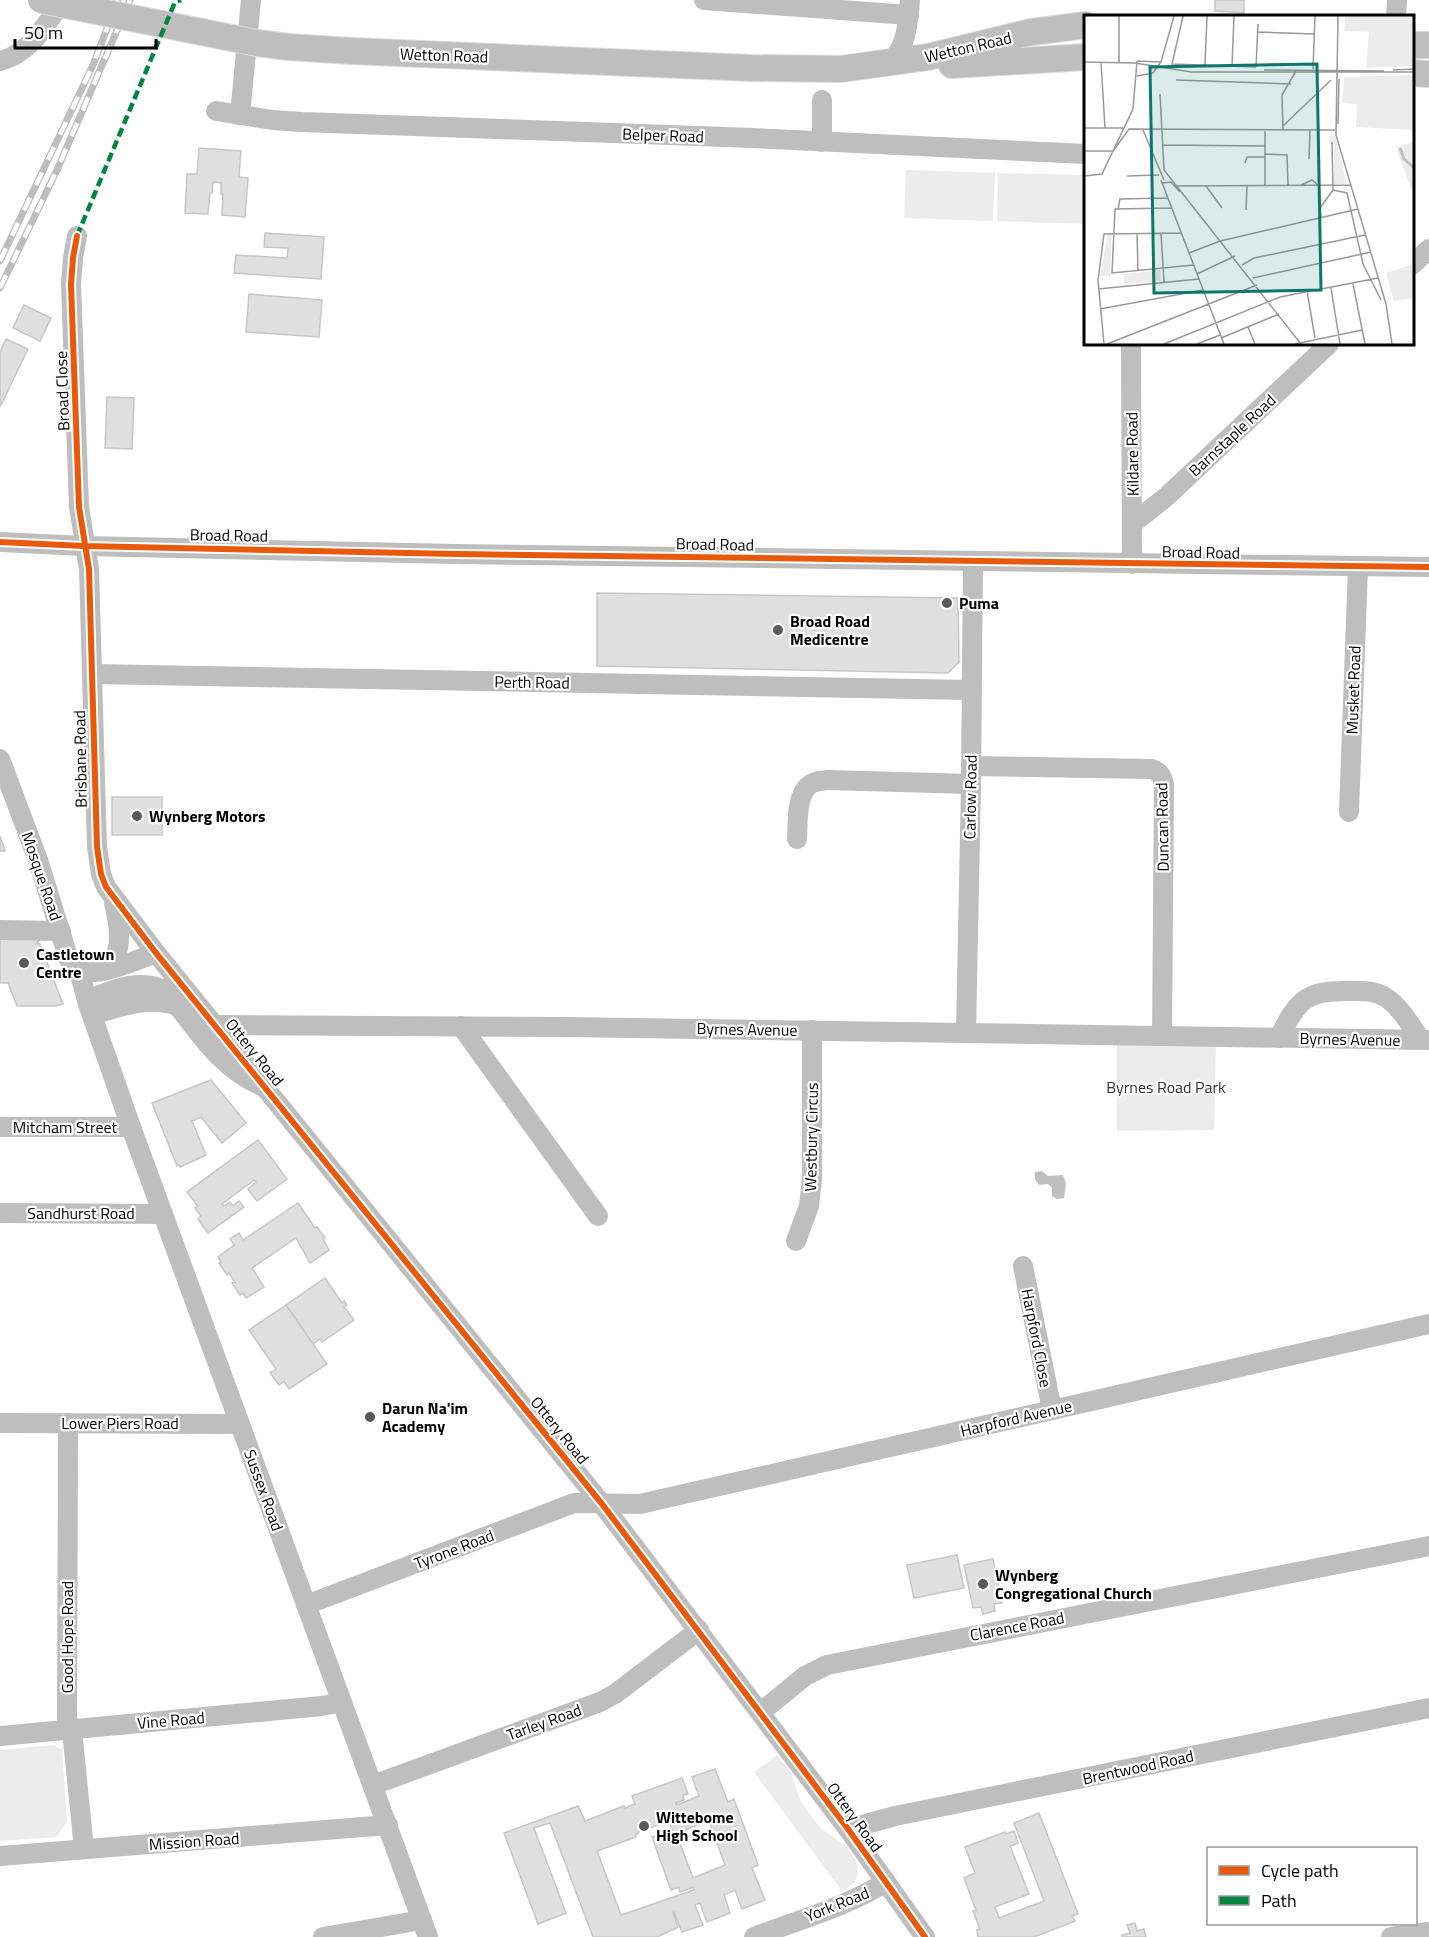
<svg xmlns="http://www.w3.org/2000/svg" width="1429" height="1937" font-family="'Titillium Web',sans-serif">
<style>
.green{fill:#ececec}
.water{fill:#bfbfbf}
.building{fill:#dfdfdf;stroke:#c7c7c7;stroke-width:1.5;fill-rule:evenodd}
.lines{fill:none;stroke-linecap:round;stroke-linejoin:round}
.major-casing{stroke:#dbdbdb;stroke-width:28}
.minor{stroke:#bebebe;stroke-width:20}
.major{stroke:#bebebe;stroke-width:26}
.rail-casing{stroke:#bebebe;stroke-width:7}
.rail{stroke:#fff;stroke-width:4.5;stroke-dasharray:14;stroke-linecap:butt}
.major-bridge-casing{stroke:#dbdbdb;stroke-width:28;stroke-linecap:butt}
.major-bridge{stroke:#bebebe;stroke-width:26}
.quiet{stroke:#00873e;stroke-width:4.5;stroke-dasharray:9 4.5;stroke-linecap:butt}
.cycleway-casing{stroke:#fff;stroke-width:10}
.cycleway{stroke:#e8590c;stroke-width:6}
.poi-dot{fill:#595959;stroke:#fff;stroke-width:2}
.labels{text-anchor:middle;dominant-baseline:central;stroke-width:4.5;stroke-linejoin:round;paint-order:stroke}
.street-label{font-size:16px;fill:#000;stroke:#fff}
.poi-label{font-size:16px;font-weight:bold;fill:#000;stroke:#fff;text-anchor:start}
.park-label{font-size:16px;fill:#333;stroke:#fff}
.inset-river{fill:none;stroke:#bfbfbf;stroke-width:3}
.inset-road{fill:none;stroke:#999;stroke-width:1.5}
.view{fill:#0f766e;fill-opacity:0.15;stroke:#0f766e;stroke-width:3}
.inset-edge{fill:none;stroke:#000;stroke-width:3}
</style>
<rect width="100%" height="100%" fill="#fff"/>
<!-- green -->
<g class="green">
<path d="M906 170 995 173 993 221 904 218Z"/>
<path d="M998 173 1085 175V224L997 221Z"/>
<path d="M1117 1044H1216L1214 1130 1117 1131Z"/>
<path d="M53 1745 62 1750 67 1822 56 1837 0 1841V1750Z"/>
<path d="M777 1755 791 1773 800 1800 820 1828 845 1845 856 1860 858 1866 857 1878 853 1884 842 1891 754 1772Z"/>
</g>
<!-- water -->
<path class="water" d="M1042 1171 1048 1176 1063 1175 1066 1183 1064 1198 1057 1199 1052 1196V1188L1048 1184 1039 1185 1035 1179V1172Z"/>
<!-- building -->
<g class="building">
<path d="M1215 0H1244V13L1215 11Z"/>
<path d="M199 148 241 151 239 177 248 178 245 217 222 215 223 194H221V183L213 182 212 193H210L208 214 185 213 187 174H197Z"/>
<path d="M265 233 324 237 321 279 234 273 236 255 287 258 288 248 264 247Z"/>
<path d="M249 294 322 300 319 337 246 332Z"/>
<path d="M24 305 51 318 40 341 13 328Z"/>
<path d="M6 339 28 349 0 407V352Z"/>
<path d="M107 397 134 398 132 449 105 448Z"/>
<path d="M597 593 958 598 959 662 948 673 597 666Z"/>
<rect x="112" y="797" width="50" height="38"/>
<path d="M0 836 5 851H0Z"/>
<path d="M0 936 42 937 36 944H40L63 1004 56 1006H17L8 983H0Z"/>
<path d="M211 1080 246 1123 222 1143 201 1117 192 1121 206 1155 180 1167 179 1165 177 1166 152 1103Z"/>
<path d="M258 1140 287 1179 257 1201 248 1189 256 1182 254 1180 222 1204 224 1206 230 1202 233 1206 239 1201 244 1207 208 1233 198 1219 201 1216 195 1208 198 1206 187 1192Z"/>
<path d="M298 1203 315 1228 317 1227 325 1238 323 1239 329 1250 310 1263 296 1238 252 1268 264 1287 246 1298 243 1293 240 1295 232 1283 235 1282 229 1273 227 1275 219 1263 221 1262 218 1257 234 1245 230 1239 239 1233 243 1240Z"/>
<path d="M325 1278 342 1303 344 1301 347 1305 344 1307 354 1320 322 1342 320 1339 313 1344 286 1305Z"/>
<path d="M286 1305 327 1364 289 1389 284 1381 279 1385 270 1373 276 1369 249 1330Z"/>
<path d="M957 1555 964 1588 914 1598 907 1565Z"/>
<path d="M993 1559 1002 1603 994 1604 995 1611 983 1614 981 1607 973 1608 964 1565Z"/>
<path d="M715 1769 728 1802 734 1799 758 1865 752 1868 765 1900 742 1909 735 1890 724 1895 730 1913 707 1922 700 1903 695 1905 703 1925 682 1932 674 1912 673 1913 678 1927 657 1937H593L550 1823 534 1828 566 1913 538 1924 504 1833 578 1806 585 1821 624 1806 625 1808 635 1804 632 1796 682 1778 688 1794 683 1795 684 1800 676 1803 677 1805 699 1796 692 1777ZM669 1821 672 1830 652 1837 671 1890 679 1887 680 1892 693 1887 694 1890 621 1915 597 1851 636 1837 635 1835 641 1831ZM709 1821 725 1865 693 1878 676 1833Z"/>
<path d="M1039 1813 1078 1914 1072 1916 1075 1921 1034 1937H978L977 1930 980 1929 973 1911 976 1910 964 1878 975 1873 965 1847 1005 1832 1006 1834 1014 1831 1018 1843 1010 1846 1029 1894 995 1907 999 1918 1044 1901 1014 1823Z"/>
<path d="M1135 1923 1137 1931 1144 1929 1146 1937H1122V1935L1130 1933 1127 1925Z"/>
</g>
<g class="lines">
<!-- major casing -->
<g class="major-casing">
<g id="major">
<path d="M1412 45H1429"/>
<path d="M351 51 751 68 841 69 928 57 1031 32 1086 25"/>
<path d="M952 65 1086 57"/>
<path d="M1412 73 1429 74"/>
</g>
</g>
<!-- minor -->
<g class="minor">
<path d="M704 0 909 15"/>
<path d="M1396 16 1397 0"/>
<path d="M0 61C30 54 47 23 63 0"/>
<path d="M890 62C907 47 908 22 910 0"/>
<path d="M822 100V142"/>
<path d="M216 111 272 120 302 122 753 138 1086 154"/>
<path d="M240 115 251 0"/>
<path d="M77 236 73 258 71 284 79 507 89 569 97 847 101 874 106 887 156 953 602 1504 848 1829 925 1937"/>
<path d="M1412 265 1429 249"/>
<path d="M1131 344 1132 564"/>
<path d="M1133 523 1165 498 1329 344"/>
<path d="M0 542 84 546 456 554 1429 567"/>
<path d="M92 674 971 690"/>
<path d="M0 759 38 860 69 960C72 964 75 968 79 970 95 979 139 959 156 953"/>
<path d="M971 766 1152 769C1160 772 1162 776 1164 784L1162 1036"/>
<path d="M1349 812 1358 567"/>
<path d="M797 839C798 823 796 798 808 786 813 781 821 781 827 780L971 784"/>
<path d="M0 930 61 931"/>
<path d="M100 970C104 968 110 965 112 961 124 946 118 919 114 903"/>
<path d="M79 971 89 1007 131 1127 428 1937"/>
<path d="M87 1000C112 990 141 977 166 991 195 1026 218 1068 262 1086"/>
<path d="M92 1015C122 1006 148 996 178 1006"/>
<path d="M216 1025 566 1027 1429 1040"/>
<path d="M461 1026 598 1216"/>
<path d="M966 1033 971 784 973 561"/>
<path d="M1279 1038C1297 1000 1307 990 1349 991 1361 991 1374 990 1385 997 1400 1006 1411 1026 1421 1040"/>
<path d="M0 1127H131"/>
<path d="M0 1213 163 1214"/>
<path d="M796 1241 809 1206 812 1179V1030"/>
<path d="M1023 1266 1052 1410"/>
<path d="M0 1423 240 1424"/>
<path d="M68 1423 67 1720 72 1730 84 1849"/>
<path d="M306 1605 574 1503 640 1504 1429 1324"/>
<path d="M761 1712 805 1676 827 1665 1429 1546"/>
<path d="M0 1736 322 1706 342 1702"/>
<path d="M373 1785 600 1702 615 1694 699 1630"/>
<path d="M848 1829 895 1816 1429 1708"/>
<path d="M0 1856 388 1825"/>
<path d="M323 1937 422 1920"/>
<path d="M754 1937C798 1920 846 1907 886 1882"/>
<path d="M1391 1937 1429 1932"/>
</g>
<!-- major -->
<use href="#major" class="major"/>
<!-- rail casing -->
<g class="rail-casing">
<g id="rail">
<path d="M0 261 93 65 118 0"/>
<path d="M0 288 57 170 130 0"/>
</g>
</g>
<!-- rail -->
<use href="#rail" class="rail"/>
<!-- major-bridge casing -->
<g class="major-bridge-casing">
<path id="major-bridge" d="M41 0 257 43 289 47 351 51"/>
</g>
<!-- major-bridge -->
<use href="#major-bridge" class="major-bridge"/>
<!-- quiet -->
<path class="quiet" d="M77 236 175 2 181 0"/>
<!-- cycleway casing -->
<g class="cycleway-casing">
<g id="cycleway">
<path d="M77 236 73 258 71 284 79 507 89 569 97 847 101 874 106 887 156 953 602 1504 848 1829 925 1937"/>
<path d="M0 542 84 546 456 554 1429 567"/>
</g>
</g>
<!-- cycleway -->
<use href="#cycleway" class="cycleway"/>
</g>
<!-- markers -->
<g class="poi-dot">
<circle cx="947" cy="603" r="6"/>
<circle cx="778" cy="630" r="6"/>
<circle cx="137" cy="816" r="6"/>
<circle cx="24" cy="963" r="6"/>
<circle cx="370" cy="1417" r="6"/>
<circle cx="983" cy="1584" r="6"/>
<circle cx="644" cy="1826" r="6"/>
</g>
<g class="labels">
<!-- street labels -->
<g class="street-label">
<text transform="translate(968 47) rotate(-13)">Wetton Road</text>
<text transform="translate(444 55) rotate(2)">Wetton Road</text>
<text transform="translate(663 135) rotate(2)">Belper Road</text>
<text transform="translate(62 391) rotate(-92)">Broad Close</text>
<text transform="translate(1232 435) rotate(-43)">Barnstaple Road</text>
<text transform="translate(1132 454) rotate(-91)">Kildare Road</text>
<text transform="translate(229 535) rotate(1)">Broad Road</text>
<text transform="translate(715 544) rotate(1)">Broad Road</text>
<text transform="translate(1201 552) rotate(1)">Broad Road</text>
<text transform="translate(532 682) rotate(1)">Perth Road</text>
<text transform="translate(1353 690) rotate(-88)">Musket Road</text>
<text transform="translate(80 759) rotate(-91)">Brisbane Road</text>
<text transform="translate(970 797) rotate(-89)">Carlow Road</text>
<text transform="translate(1162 827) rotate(-91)">Duncan Road</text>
<text transform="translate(42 876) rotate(71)">Mosque Road</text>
<text transform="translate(747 1029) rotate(1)">Byrnes Avenue</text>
<text transform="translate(1350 1039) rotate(1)">Byrnes Avenue</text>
<text transform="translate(255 1052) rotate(51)">Ottery Road</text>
<text x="65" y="1127">Mitcham Street</text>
<text transform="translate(811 1137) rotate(-89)">Westbury Circus</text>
<text x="81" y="1213">Sandhurst Road</text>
<text transform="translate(1037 1338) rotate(79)">Harpford Close</text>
<text transform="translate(1016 1418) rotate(-13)">Harpford Avenue</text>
<text x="120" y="1423">Lower Piers Road</text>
<text transform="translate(560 1430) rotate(51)">Ottery Road</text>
<text transform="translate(264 1490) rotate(70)">Sussex Road</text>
<text transform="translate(454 1549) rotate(-21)">Tyrone Road</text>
<text transform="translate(1017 1626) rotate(-11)">Clarence Road</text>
<text transform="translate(67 1637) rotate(-90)">Good Hope Road</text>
<text transform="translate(171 1720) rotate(-5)">Vine Road</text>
<text transform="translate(544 1722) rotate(-20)">Tarley Road</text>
<text transform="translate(1138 1767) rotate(-12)">Brentwood Road</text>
<text transform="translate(855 1817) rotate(54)">Ottery Road</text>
<text transform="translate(194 1841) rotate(-4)">Mission Road</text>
<text transform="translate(837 1904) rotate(-22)">York Road</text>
</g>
<!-- poi labels -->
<g class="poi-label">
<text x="959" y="603">Puma</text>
<text x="790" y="621">Broad Road<tspan x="790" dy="18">Medicentre</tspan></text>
<text x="149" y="816">Wynberg Motors</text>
<text x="36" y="954">Castletown<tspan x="36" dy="18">Centre</tspan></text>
<text x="382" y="1408">Darun Na'im<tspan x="382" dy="18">Academy</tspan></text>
<text x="995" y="1575">Wynberg<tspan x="995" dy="18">Congregational Church</tspan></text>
<text x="656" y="1817">Wittebome<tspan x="656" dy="18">High School</tspan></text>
</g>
<!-- park labels -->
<g class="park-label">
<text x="1166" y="1087">Byrnes Road Park</text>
</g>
</g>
<!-- overview -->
<g transform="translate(1084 15)">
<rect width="330" height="330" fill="#fff"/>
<path d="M261 1H330V51L282 53 285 17 260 16ZM330 60V115L272 112 273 89 258 88 260 62ZM245 121H251L263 169H250V127H245ZM330 127V173L327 174 312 132ZM24 219 28 220 26 261H16ZM330 249V283L310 286 302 258ZM76 255 77 266 40 269V259Z" fill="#ececec"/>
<path class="inset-river" d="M316 133 320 144 330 153"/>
<path class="inset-road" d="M35 1V48M99 1 88 49 172 52M254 1 252 120 302 289 308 329M174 17 230 19M53 46 77 47M0 47 51 48 107 57H330M17 47 21 113M121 50 123 1M148 51 150 1M172 52 174 9M229 54 231 1M180 55 300 56M309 55 330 54M53 61 69 58 77 47 90 1M92 65 207 69M76 79 80 155 217 329M254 109 255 64M199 111 247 65M0 113H39M59 115 80 165M181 116V170M199 116 198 80 212 56M78 130 181 131M0 136H29M29 136 45 114 251 115M181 139 203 140 204 170M225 144 226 115M161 148 163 142H181M0 161 18 159 49 94 53 46M43 161 75 160M77 165 140 329M78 168 87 167 96 177M217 170 228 165 234 170M93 171 267 170M122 171 138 193M249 175 263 178 279 249 297 285M88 193 31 194 28 258 110 250M34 194 36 184 84 183M162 195 163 171M237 203 236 193 249 175 248 127M53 218 54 255M77 218 80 267M105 238 136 226 274 194M158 250 170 243 281 220M113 259 151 241M169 263 287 237M269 269 281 329M247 273 256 329M14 274 115 264M223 276 231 323M16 294 119 275M164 312 171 329M137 323 195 299M20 329 14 265 20 219 97 218M23 329 173 270M80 329 196 282 294 263M113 329 136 320M211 329 278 315"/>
<path class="view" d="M233 49 237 275 70 278 66 52Z"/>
<rect width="330" height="330" class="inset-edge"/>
</g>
<!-- legend -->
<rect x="1207" y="1847" width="210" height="78" fill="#ffffff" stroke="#999999" stroke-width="1.5"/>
<rect x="1219" y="1866" width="30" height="9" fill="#e8590c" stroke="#999999" stroke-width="1.5"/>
<text x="1261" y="1877" font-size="18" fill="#000000">Cycle path</text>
<rect x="1219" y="1896" width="30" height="9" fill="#00873e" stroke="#999999" stroke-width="1.5"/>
<text x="1261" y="1907" font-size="18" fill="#000000">Path</text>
<!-- scale -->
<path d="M15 39v9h141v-9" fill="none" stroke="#000000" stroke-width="3"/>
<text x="24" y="39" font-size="18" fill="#000000" stroke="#ffffff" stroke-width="4.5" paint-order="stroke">50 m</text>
</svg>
